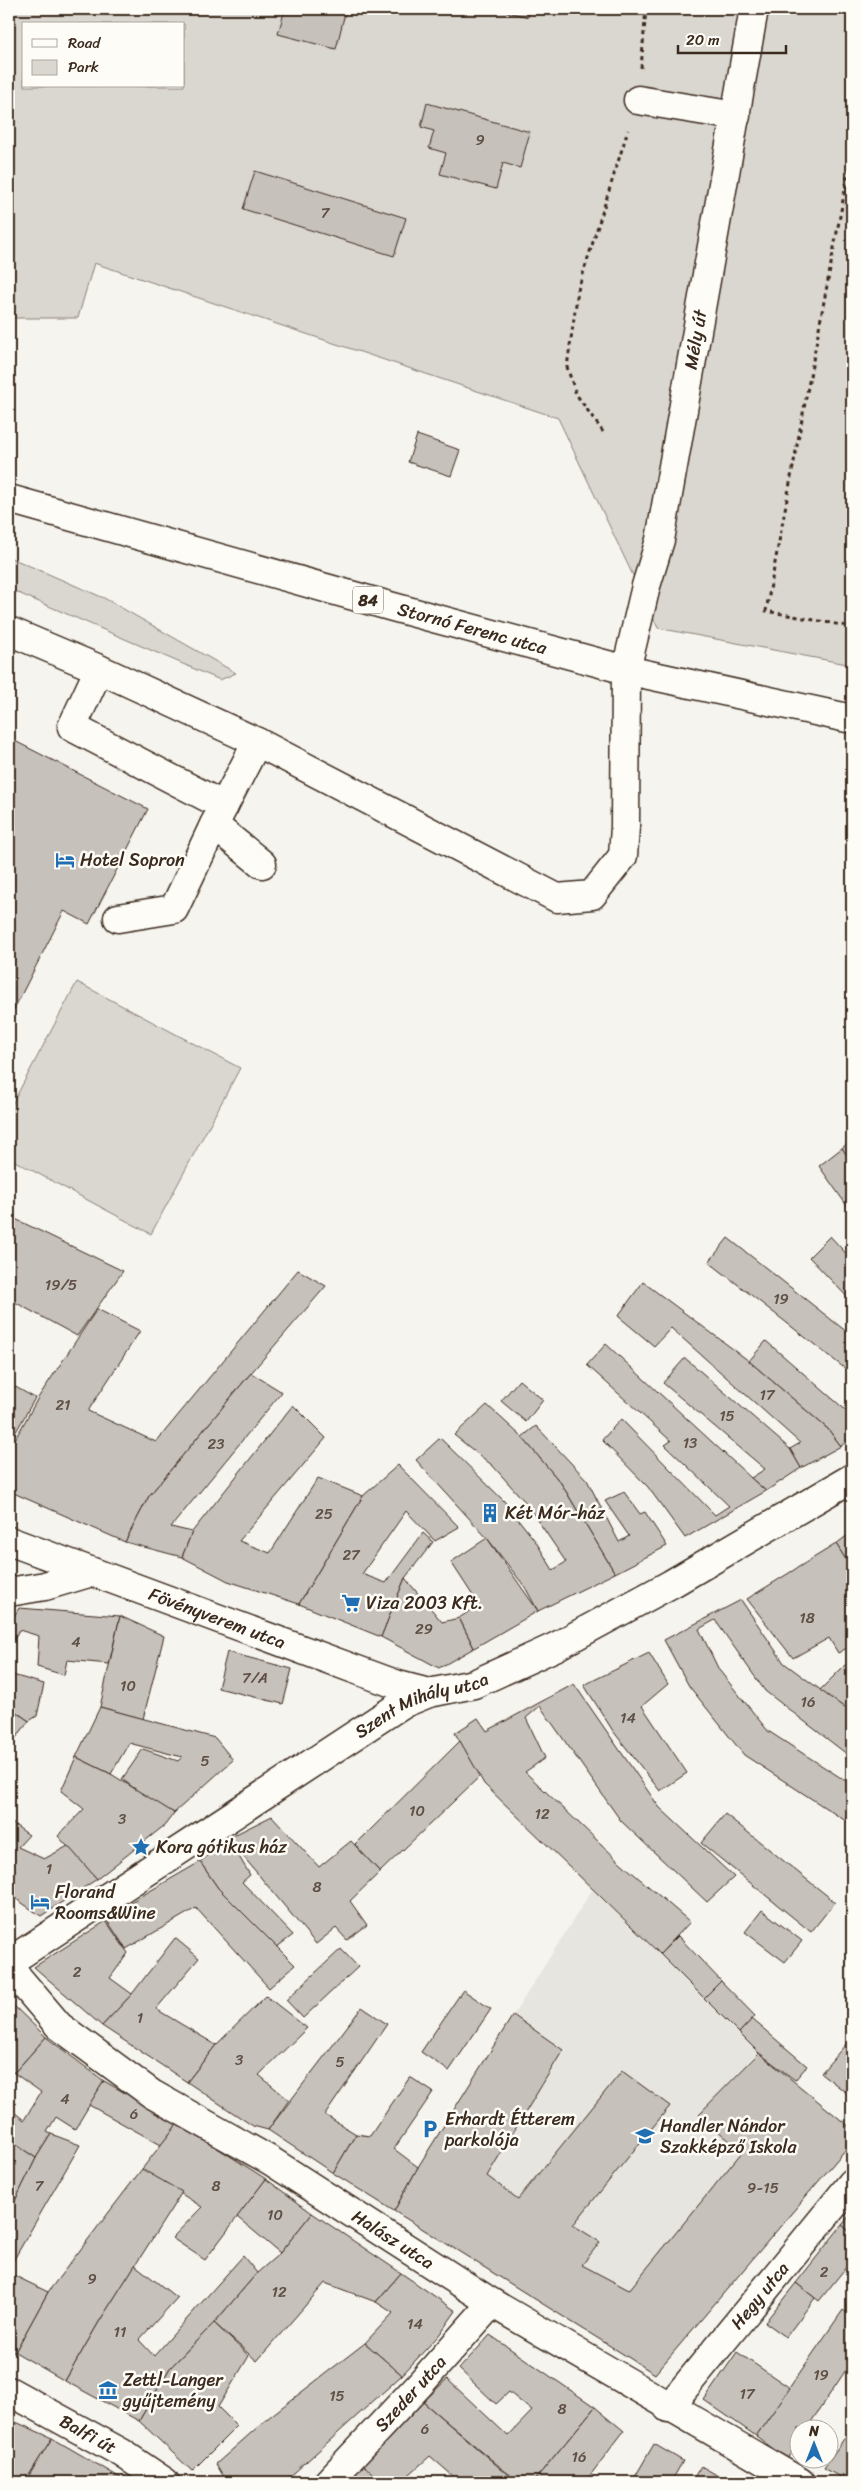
<svg xmlns="http://www.w3.org/2000/svg" width="861" height="2491" font-family="Sriracha,sans-serif">
<style>
.built{fill:#e7e5df}
.green{fill:#dad6d0;stroke:#8a8077;fill-rule:evenodd}
.building{fill:#c7c1bb;stroke:#3b2a1e}
.lines{fill:none;stroke-linecap:round;stroke-linejoin:round}
.minor-casing{stroke:#3b2a1e;stroke-width:31}
.major-casing{stroke:#3b2a1e;stroke-width:31}
.path{stroke:#3b2a1e;stroke-width:3;stroke-dasharray:4 4;stroke-linecap:butt}
.minor{stroke:#fdfcf7;stroke-width:28}
.major{stroke:#fdfcf7;stroke-width:28}
.labels{text-anchor:middle;dominant-baseline:central;stroke-width:5;stroke-linejoin:round;paint-order:stroke}
.number-label{font-size:15px;fill:#5e5045}
.shield{fill:#fdfcf7;stroke:#75695f;stroke-width:1}
.shield-label{font-size:16px;font-weight:bold;fill:#3b2a1e}
.street-label{font-size:18px;fill:#3b2a1e;stroke:#fdfcf7}
.poi-label{font-size:18px;fill:#3b2a1e;stroke:#fdfcf7;text-anchor:start}
</style>
<rect width="100%" height="100%" fill="#f5f4ee"/>
<filter id="ink" filterUnits="userSpaceOnUse"><feTurbulence type="fractalNoise" baseFrequency=".02" numOctaves="2"/><feDisplacementMap in="SourceGraphic" scale="10" xChannelSelector="R" yChannelSelector="G"/><feConvolveMatrix kernelMatrix="1 2 1 2 8 2 1 2 1" color-interpolation-filters="sRGB"/></filter>
<g filter="url(#ink)">
<!-- built -->
<path class="built" d="M592 1890 660 1954 759 2053 852 2129V2142L655 2374 394 2211 418 2167Z"/>
<!-- green -->
<g class="green">
<path d="M9 9H852V665L658 628 558 418 94 263 78 318H9ZM24 24H184V86H24Z"/>
<path d="M9 557 104 598 236 673 220 680 9 589Z"/>
<path d="M77 982 240 1068 151 1234 9 1158V1110Z"/>
</g>
<!-- building -->
<g class="building">
<path d="M285 9H346L336 49 278 34Z"/>
<path d="M495 9H530L528 17Z"/>
<path d="M427 103 530 132 520 168 503 163 496 189 440 174 446 153 429 148 434 131 421 127Z"/>
<path d="M255 171 406 218 394 256 243 209Z"/>
<path d="M417 435 460 450 451 476 408 462Z"/>
<path d="M9 738 148 809 89 924 64 911 9 1019Z"/>
<path d="M852 1140V1163L842 1148Z"/>
<path d="M842 1148 852 1163V1213L819 1166Z"/>
<path d="M9 1216 123 1271 77 1336 9 1299Z"/>
<path d="M830 1236 852 1260V1302L809 1257Z"/>
<path d="M728 1238 852 1336V1374L709 1262Z"/>
<path d="M298 1270 326 1286 251 1373 149 1496 125 1542 9 1491V1450L38 1398 97 1309 140 1331 88 1411 156 1442Z"/>
<path d="M643 1282 749 1361 828 1429 841 1446 801 1468 790 1449 800 1443 671 1328 654 1346 618 1316Z"/>
<path d="M766 1341 849 1413 852 1417V1437L841 1446 828 1429 749 1361Z"/>
<path d="M606 1344 751 1478 766 1491 685 1538 648 1487 602 1440 621 1419 715 1515 729 1506 665 1445 671 1441 587 1365Z"/>
<path d="M685 1358 790 1449 801 1468 766 1491 751 1478 765 1469 663 1383Z"/>
<path d="M251 1373 282 1392 171 1527 192 1532 182 1557 125 1542 149 1496Z"/>
<path d="M519 1380 543 1400 526 1422 501 1401Z"/>
<path d="M12 1385 35 1398 9 1444V1392Z"/>
<path d="M293 1405 326 1438 239 1541 270 1553 318 1478 363 1496 299 1604 228 1581 182 1557 192 1532Z"/>
<path d="M487 1405 522 1437 561 1483 615 1573 538 1611 525 1587 487 1538 416 1460 440 1438 504 1501 536 1542 553 1570 566 1562 526 1503 493 1466 454 1435Z"/>
<path d="M536 1426 587 1480 619 1542 629 1536 605 1501 624 1492 640 1514 645 1512 667 1546 615 1573 561 1483 522 1437Z"/>
<path d="M398 1465 459 1527 435 1541 406 1511 362 1574 386 1583 423 1533 433 1542 405 1578 381 1637 299 1604 363 1496Z"/>
<path d="M852 1532V1569L836 1544Z"/>
<path d="M487 1538 538 1611 474 1648 459 1618 479 1605 451 1562Z"/>
<path d="M836 1544 852 1569V1645L838 1653 829 1638 793 1658 747 1599Z"/>
<path d="M405 1578 442 1622 459 1618 474 1648 439 1668 381 1637Z"/>
<path d="M741 1600 784 1663 852 1713V1758L765 1691 715 1620 699 1629 719 1670 768 1731 852 1785V1825L744 1755 689 1686 664 1640Z"/>
<path d="M19 1608 120 1616 109 1664 67 1660 64 1675 37 1667 39 1636 19 1630 9 1649V1624Z"/>
<path d="M120 1616 164 1636 143 1719 100 1707Z"/>
<path d="M227 1652 292 1669 283 1704 218 1688Z"/>
<path d="M649 1653 668 1684 642 1706 687 1773 660 1791 613 1731 584 1685Z"/>
<path d="M847 1663 852 1667V1713L820 1690Z"/>
<path d="M9 1674 44 1684 37 1716 29 1721 9 1707Z"/>
<path d="M574 1684 659 1807 734 1877 707 1902 621 1821 540 1706 526 1718 545 1758 525 1772 620 1862 690 1922 660 1954 484 1784 455 1733 478 1718 487 1731Z"/>
<path d="M9 1707 29 1721 9 1747Z"/>
<path d="M100 1707 215 1738 233 1760 174 1813 148 1799 122 1779 143 1749 178 1761 182 1757 129 1743 111 1774 76 1757Z"/>
<path d="M460 1741 480 1776 380 1872 355 1845Z"/>
<path d="M76 1757 111 1774 174 1813 165 1825 97 1879 58 1836 84 1809 61 1791Z"/>
<path d="M725 1814 835 1902 811 1932 701 1843Z"/>
<path d="M272 1816 319 1867 351 1841 380 1872 350 1901 367 1925 347 1940 336 1928 316 1944 228 1838Z"/>
<path d="M9 1821 29 1835 18 1847 44 1859 68 1846 97 1879 41 1916 9 1894Z"/>
<path d="M228 1838 250 1875 242 1882 293 1935 277 1947 218 1888 200 1862Z"/>
<path d="M200 1862 218 1888 295 1965 269 1988 196 1908 126 1949 105 1917Z"/>
<path d="M762 1910 802 1941 785 1962 745 1932Z"/>
<path d="M106 1921 128 1953 110 1978 132 1994 102 2026 34 1967Z"/>
<path d="M678 1936 721 1981 704 1998 660 1954Z"/>
<path d="M175 1938 199 1958 156 2009 216 2045 187 2082 102 2026 132 1994Z"/>
<path d="M341 1949 358 1967 303 2018 286 2000Z"/>
<path d="M721 1981 755 2016 739 2033 704 1998Z"/>
<path d="M463 1990 491 2009 449 2071 421 2052Z"/>
<path d="M266 1996 307 2028 259 2075 289 2100 268 2130 253 2126 187 2082 216 2045Z"/>
<path d="M9 2001 46 2037 14 2073 9 2068Z"/>
<path d="M362 2007 387 2024 325 2115 356 2134 333 2173 268 2130Z"/>
<path d="M513 2015 563 2050 487 2176 518 2199 622 2071 670 2106 573 2225 600 2242 582 2265 629 2290 742 2152 699 2114 759 2053 852 2129V2142L655 2374 394 2211 418 2167Z"/>
<path d="M752 2019 807 2066 795 2080 759 2053 739 2033Z"/>
<path d="M46 2037 104 2081 75 2129 56 2117 47 2132 51 2134 36 2158 9 2140V2108L24 2120 41 2092 14 2073Z"/>
<path d="M852 2037V2097L821 2073Z"/>
<path d="M410 2077 433 2092 394 2149 418 2167 394 2211 333 2173 356 2134 370 2136Z"/>
<path d="M104 2081 178 2123 161 2145 89 2105Z"/>
<path d="M178 2123 266 2179 205 2260 172 2238 202 2207 142 2169Z"/>
<path d="M51 2134 80 2145 9 2268V2213L36 2158Z"/>
<path d="M9 2140 36 2158 9 2213Z"/>
<path d="M142 2169 182 2192 99 2322 65 2381 15 2352 48 2292Z"/>
<path d="M266 2179 312 2213 280 2253 237 2217Z"/>
<path d="M312 2213 401 2273 376 2302 325 2283 257 2361 214 2323 257 2273 280 2253Z"/>
<path d="M852 2213V2234L842 2225Z"/>
<path d="M842 2225 852 2234V2260L819 2301 796 2283Z"/>
<path d="M243 2256 257 2273 214 2323 170 2368 139 2421 65 2381 99 2322 135 2265 177 2298 139 2340 154 2356Z"/>
<path d="M9 2273 48 2292 15 2352 9 2349Z"/>
<path d="M401 2273 456 2311 439 2335 402 2375 365 2343 393 2313 376 2302Z"/>
<path d="M796 2283 815 2298 786 2337 765 2322Z"/>
<path d="M843 2310 852 2317V2361L807 2428H798V2442L787 2459 756 2436Z"/>
<path d="M214 2323 249 2356 218 2407 237 2426 192 2471 139 2421 170 2368Z"/>
<path d="M490 2335 595 2407 533 2482H518L423 2402 447 2379 508 2436 532 2411 509 2392 496 2404 459 2369Z"/>
<path d="M365 2343 402 2375 284 2482H227L216 2464 268 2418Z"/>
<path d="M737 2352 790 2388 756 2436 704 2400Z"/>
<path d="M423 2402 501 2469 517 2482H460L430 2456 401 2482H382L362 2464Z"/>
<path d="M595 2407 624 2431 585 2482H533Z"/>
<path d="M9 2419 52 2438 25 2482H9Z"/>
<path d="M852 2427V2482H849L824 2468Z"/>
<path d="M52 2438 119 2477 127 2482H25Z"/>
<path d="M654 2444 683 2461 671 2482H632Z"/>
<path d="M362 2464 382 2482H340Z"/>
<path d="M701 2466 729 2482H691Z"/>
</g>
<g class="lines">
<!-- minor casing -->
<g class="minor-casing">
<g id="minor">
<path d="M638 100 736 116"/>
<path d="M9 631 99 669 257 742 557 898 592 895 623 856 625 827 626 670"/>
<path d="M99 669 72 727 224 806"/>
<path d="M257 742 214 825 262 864"/>
<path d="M118 918 174 909 214 825"/>
<path id="s1" d="M9 1541 357 1670 398 1685 429 1693"/>
<path d="M9 1592 45 1586 92 1572"/>
<path id="s2" d="M9 1962 402 1704 429 1693 474 1684 555 1647 671 1584 852 1478"/>
<path id="s3" d="M9 1967 59 2026 152 2094 271 2161 492 2303 800 2482"/>
<path id="s4" d="M9 2391 122 2453 165 2482"/>
<path id="s5" d="M668 2408 852 2183"/>
<path id="s6" d="M328 2482 419 2385 492 2303"/>
</g>
</g>
<!-- major casing -->
<g class="major-casing">
<g id="major">
<path id="s7" d="M9 499 393 607 626 670 852 719"/>
<path id="s8" d="M626 670 646 586 660 540 754 9"/>
</g>
</g>
<!-- path -->
<g class="path">
<path d="M641 68 646 9"/>
<path d="M852 152 766 611 852 627"/>
<path d="M603 432 576 394 567 367 578 290 628 130"/>
</g>
<!-- minor -->
<use href="#minor" class="minor"/>
<!-- major -->
<use href="#major" class="major"/>
</g>
</g>
<!-- icons -->
<defs>
<g id="hotel-bare" transform="scale(1.5)"><path d="M-6-4.5h1.5V1H6V5H4.5V3h-9V5H-6ZM-4 0a1.8 1.8 0 1 1 3.6 0ZM.5 0V-2.5h3Q6-2.5 6 0Z" fill="#1f6fb2" stroke="#fdfcf7" stroke-width="2.5" paint-order="stroke"/></g>
<g id="building-bare" transform="scale(1.5)"><path d="M-4-6H4V6H1V3H-1V6H-4ZM-2.5-4.3h1.7v1.8h-1.7ZM.8-4.3h1.7v1.8H.8ZM-2.5-1h1.7V.8h-1.7ZM.8-1h1.7V.8H.8Z" fill="#1f6fb2" stroke="#fdfcf7" stroke-width="2.5" paint-order="stroke"/></g>
<g id="supermarket-bare" transform="scale(1.5)"><path d="M-6-5.5h2.5l.6 2H6L4.5 2H-2.5L-4.4-4H-6ZM-1.5 3.2a1.3 1.3 0 1 0 .1 0ZM3 3.2a1.3 1.3 0 1 0 .1 0Z" fill="#1f6fb2" stroke="#fdfcf7" stroke-width="2.5" paint-order="stroke"/></g>
<g id="sight-bare" transform="scale(1.5)"><path d="M0-6L1.8-2.2L6-1.7L2.9 1.2L3.7 5.4L0 3.3L-3.7 5.4L-2.9 1.2L-6-1.7L-1.8-2.2Z" fill="#1f6fb2" stroke="#fdfcf7" stroke-width="2.5" paint-order="stroke"/></g>
<g id="parking-bare" transform="scale(1.5)"><path d="M-3.5-5.5H1a3.5 3.5 0 0 1 0 7H-1V5.5H-3.5ZM-1-3.4V-.6H.8a1.4 1.4 0 0 0 0-2.8Z" fill="#1f6fb2" stroke="#fdfcf7" stroke-width="2.5" paint-order="stroke"/></g>
<g id="school-bare" transform="scale(1.5)"><path d="M0-5L7-2L0 1L-7-2ZM-4 1L0 2.5L4 1V4Q0 6-4 4Z" fill="#1f6fb2" stroke="#fdfcf7" stroke-width="2.5" paint-order="stroke"/></g>
<g id="museum-bare" transform="scale(1.5)"><path d="M0-6L6-3V-2H-6V-3ZM-5-1h2V3h-2ZM-1-1h2V3h-2ZM3-1h2V3H3ZM-6 4H6V6H-6Z" fill="#1f6fb2" stroke="#fdfcf7" stroke-width="2.5" paint-order="stroke"/></g>
</defs>
<g fill-rule="evenodd">
<use href="#hotel-bare" x="65" y="860"/>
<use href="#building-bare" x="490" y="1513"/>
<use href="#supermarket-bare" x="351" y="1603"/>
<use href="#sight-bare" x="141" y="1847"/>
<use href="#hotel-bare" x="40" y="1902"/>
<use href="#parking-bare" x="430" y="2129"/>
<use href="#school-bare" x="645" y="2136"/>
<use href="#museum-bare" x="108" y="2390"/>
</g>
<g class="labels">
<!-- number labels -->
<g class="number-label">
<text x="480" y="140">9</text>
<text x="325" y="213">7</text>
<text x="61" y="1285">19/5</text>
<text x="781" y="1299">19</text>
<text x="767" y="1395">17</text>
<text x="63" y="1405">21</text>
<text x="727" y="1416">15</text>
<text x="690" y="1443">13</text>
<text x="216" y="1444">23</text>
<text x="324" y="1514">25</text>
<text x="351" y="1555">27</text>
<text x="807" y="1618">18</text>
<text x="424" y="1629">29</text>
<text x="76" y="1642">4</text>
<text x="255" y="1678">7/A</text>
<text x="128" y="1686">10</text>
<text x="808" y="1702">16</text>
<text x="628" y="1718">14</text>
<text x="205" y="1761">5</text>
<text x="417" y="1811">10</text>
<text x="542" y="1814">12</text>
<text x="122" y="1819">3</text>
<text x="49" y="1869">1</text>
<text x="317" y="1887">8</text>
<text x="77" y="1972">2</text>
<text x="140" y="2018">1</text>
<text x="239" y="2060">3</text>
<text x="340" y="2062">5</text>
<text x="65" y="2099">4</text>
<text x="134" y="2114">6</text>
<text x="39" y="2186">7</text>
<text x="216" y="2186">8</text>
<text x="763" y="2188">9-15</text>
<text x="275" y="2215">10</text>
<text x="824" y="2272">2</text>
<text x="92" y="2279">9</text>
<text x="279" y="2292">12</text>
<text x="415" y="2324">14</text>
<text x="120" y="2332">11</text>
<text x="821" y="2375">19</text>
<text x="747" y="2394">17</text>
<text x="337" y="2396">15</text>
<text x="562" y="2409">8</text>
<text x="425" y="2429">6</text>
<text x="579" y="2457">16</text>
</g>
<!-- shield labels -->
<rect class="shield" x="353" y="586.5" width="30" height="27" rx="4"/>
<g class="shield-label">
<text x="368" y="600">84</text>
</g>
<!-- street labels -->
<g class="street-label">
<text stroke="none"><textPath href="#s8" startOffset="338">Mély út</textPath></text>
<text stroke="none"><textPath href="#s7" startOffset="481">Stornó Ferenc utca</textPath></text>
<text stroke="none"><textPath href="#s1" startOffset="222">Fövényverem utca</textPath></text>
<text stroke="none"><textPath href="#s2" startOffset="488">Szent Mihály utca</textPath></text>
<text stroke="none"><textPath href="#s3" startOffset="474">Halász utca</textPath></text>
<text stroke="none"><textPath href="#s5" startOffset="145">Hegy utca</textPath></text>
<text stroke="none"><textPath href="#s6" startOffset="121">Szeder utca</textPath></text>
<text stroke="none"><textPath href="#s4" startOffset="90">Balfi út</textPath></text>
</g>
<!-- poi labels -->
<g class="poi-label">
<text x="80" y="860">Hotel Sopron</text>
<text x="505" y="1513">Két Mór-ház</text>
<text x="366" y="1603">Viza 2003 Kft.</text>
<text x="156" y="1847">Kora gótikus ház</text>
<text x="55" y="1892">Florand<tspan x="55" dy="21">Rooms&amp;Wine</tspan></text>
<text x="445" y="2119">Erhardt Étterem<tspan x="445" dy="21">parkolója</tspan></text>
<text x="660" y="2126">Handler Nándor<tspan x="660" dy="21">Szakképző Iskola</tspan></text>
<text x="123" y="2380">Zettl-Langer<tspan x="123" dy="21">gyűjtemény</tspan></text>
</g>
</g>
<!-- margin -->
<rect width="861" height="2491" fill="none" stroke="#fdfcf7" stroke-width="30"/>
<rect x="15" y="15" width="831" height="2461" fill="none" stroke="#3b2a1e" stroke-width="2" filter="url(#ink)"/>
<!-- legend -->
<rect x="22" y="22" width="162" height="65" fill="#fdfcf7" stroke="#afa8a0"/>
<rect x="32" y="39" width="25" height="8" fill="#fdfcf7" stroke="#afa8a0"/>
<text x="68" y="48" font-size="15" fill="#3b2a1e">Road</text>
<rect x="32" y="60" width="25" height="15" fill="#dad6d0" stroke="#afa8a0"/>
<text x="68" y="72" font-size="15" fill="#3b2a1e">Park</text>
<!-- north arrow -->
<g transform="translate(814 2444)"><circle r="24" fill="#fdfcf7" stroke="#afa8a0"/>
<path d="M0-4L9 19L0 12L-9 19Z" fill="#1f6fb2"/>
<text y="-8" font-size="14" font-weight="bold" text-anchor="middle" fill="#3b2a1e">N</text>
</g>
<!-- scale -->
<path d="M678 45v8h108v-8" fill="none" stroke="#3b2a1e" stroke-width="2.5"/>
<text x="686" y="45" font-size="15" fill="#3b2a1e" stroke="#fdfcf7" stroke-width="4" paint-order="stroke">20 m</text>
</svg>
